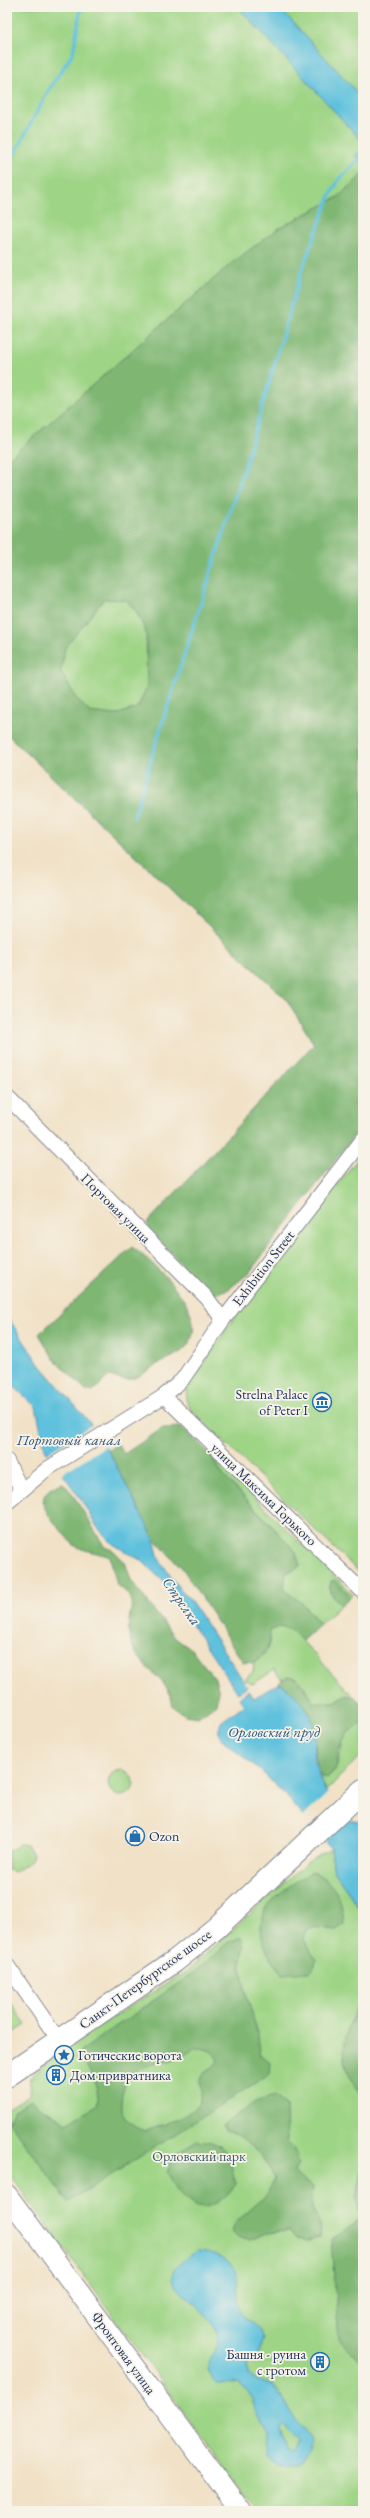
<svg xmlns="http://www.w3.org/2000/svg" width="370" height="2518" font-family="'EB Garamond',serif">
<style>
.green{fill:#9ed485;stroke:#5c8272}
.forest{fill:#7eb672;stroke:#4c7268;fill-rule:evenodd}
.water{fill:#5fc1dd;stroke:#3d789e;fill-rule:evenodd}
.pier{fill:#f1e2c7}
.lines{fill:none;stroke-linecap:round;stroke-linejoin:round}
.stream{stroke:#5fc1dd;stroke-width:3.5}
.street-casing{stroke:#868892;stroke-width:16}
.secondary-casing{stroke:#868892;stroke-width:22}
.primary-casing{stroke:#868892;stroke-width:24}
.street{stroke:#fff;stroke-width:14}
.secondary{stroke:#fff;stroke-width:20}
.primary{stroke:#fff;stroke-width:22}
.labels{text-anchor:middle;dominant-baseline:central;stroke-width:3.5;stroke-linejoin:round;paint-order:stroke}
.street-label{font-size:14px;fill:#1b2f5e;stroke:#f7f3e8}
.poi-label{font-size:14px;fill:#1b2f5e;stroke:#f7f3e8;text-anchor:start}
.park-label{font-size:14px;fill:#3c5868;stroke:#f7f3e8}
.water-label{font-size:15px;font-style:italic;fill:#2c547e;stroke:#f7f3e8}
</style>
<rect width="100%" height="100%" fill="#f7f3e8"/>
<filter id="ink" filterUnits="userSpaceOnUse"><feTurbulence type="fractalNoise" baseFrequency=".025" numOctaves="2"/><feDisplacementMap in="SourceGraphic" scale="8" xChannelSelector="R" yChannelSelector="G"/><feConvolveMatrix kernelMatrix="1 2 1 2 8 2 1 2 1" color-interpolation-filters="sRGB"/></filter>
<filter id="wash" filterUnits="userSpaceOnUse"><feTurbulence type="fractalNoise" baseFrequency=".012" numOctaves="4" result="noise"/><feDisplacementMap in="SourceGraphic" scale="16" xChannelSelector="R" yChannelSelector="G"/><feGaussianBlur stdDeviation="0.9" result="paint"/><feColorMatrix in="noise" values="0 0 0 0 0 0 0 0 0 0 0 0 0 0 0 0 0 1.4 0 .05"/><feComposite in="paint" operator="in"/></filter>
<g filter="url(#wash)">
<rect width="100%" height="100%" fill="#f1e2c7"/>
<!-- green -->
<g class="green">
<path d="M7 7H363V1085L314 1044 287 1000 7 734Z"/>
<path d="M363 1152V1576L191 1410 186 1400 187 1388 229 1325Z"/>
<path d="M212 1456 353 1594 351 1596 335 1581 329 1587 332 1595 341 1605 320 1624 303 1604 283 1590 286 1573 277 1531 222 1474Z"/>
<path d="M281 1626 293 1631 354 1697 345 1695 335 1702 315 1703 309 1698 305 1687 288 1676 282 1680 274 1670 253 1684 245 1679 253 1672 254 1663C267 1653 270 1647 269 1631Z"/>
<path d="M363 1723V1753L326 1791 320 1775 327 1777C330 1775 334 1771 336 1768 343 1751 339 1729 363 1723Z"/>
<circle cx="121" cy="1783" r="13"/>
<path d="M20 1844 27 1845 33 1854 31 1861 15 1872 8 1870 7 1852Z"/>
<path d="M331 1849 334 1872 363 1913V2511H256L7 2171V2109L29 2095 30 2079 46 2062 67 2046 185 1972 309 1861Z"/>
<path d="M7 1997 26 2025 7 2037Z"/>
</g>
<!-- forest -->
<g class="forest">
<path d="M363 174V1124L249 1273 229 1289 215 1294 200 1285 150 1230 147 1223 314 1044 287 1000 7 734V460L233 262 279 228 338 197ZM104 599 126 600 136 611 146 632 147 686 138 707 116 715 90 712 76 698 61 671 65 648Z"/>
<path d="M132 1247C155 1264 218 1319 183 1350 175 1357 164 1360 156 1365 135 1378 134 1384 109 1376L93 1392 86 1390 54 1359 39 1334Z"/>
<path d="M182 1427 212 1456 222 1474 296 1552 300 1566 286 1573 284 1590 303 1604 320 1624 302 1641 293 1631 281 1626 270 1631C270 1647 267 1653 254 1663L243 1662 183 1569 154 1539 108 1450 118 1444 124 1454 163 1428Z"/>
<path d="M63 1483 72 1493 104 1546 114 1551 125 1562 131 1580 175 1638 192 1650 215 1679 219 1692 216 1704 198 1717 185 1715 173 1707C172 1702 171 1696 169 1692 157 1671 133 1662 129 1634 125 1612 143 1602 117 1585L110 1557C100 1553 85 1551 77 1547 70 1543 65 1535 60 1529 44 1511 31 1493 63 1483Z"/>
<path d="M331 1581H335L351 1596 341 1605C334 1597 328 1592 331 1581Z"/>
<path d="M288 1676 297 1678 315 1703 335 1702 345 1695 354 1697 360 1703 363 1700V1723L347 1733 339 1750 336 1768 327 1778 320 1775C315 1761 315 1750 315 1735 314 1713 296 1698 281 1684L276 1685Z"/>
<path d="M313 1872C336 1882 343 1901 344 1925L336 1930 312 1927 306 1931 304 1940 317 1960 310 1972 283 1974C268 1960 254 1931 265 1910 272 1897 300 1877 313 1872Z"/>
<path d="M241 1937 244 1946 241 1966 245 1990 256 2027 261 2055 270 2063 269 2074 69 2202 8 2121 14 2110 31 2100 67 2123 97 2105C102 2085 85 2069 80 2051L195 1972 227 1943ZM194 2048C206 2048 215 2050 218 2062 214 2068 206 2069 202 2076 199 2083 204 2091 201 2098 193 2117 164 2124 146 2131 134 2126 120 2119 121 2104 125 2050 168 2073 194 2048Z"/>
<path d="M363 2003V2096C337 2063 341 2043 357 2006Z"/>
<path d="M274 2096 286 2105 287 2142 294 2149 298 2164 294 2172 296 2176 313 2187 312 2208 321 2227 320 2238 307 2241 296 2239 289 2231 266 2233 250 2240 240 2239 233 2232 235 2223 266 2196 275 2178C262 2156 250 2138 225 2130L223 2125 256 2102Z"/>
<path d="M197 2140C230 2142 228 2156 236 2184 208 2221 185 2210 167 2172L175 2154Z"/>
<path d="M363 2167V2360H359L339 2340 331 2239 361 2220 356 2197Z"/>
</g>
<!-- water -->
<g class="water">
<path d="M238 7H279L363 99V142Z"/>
<path d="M363 148V163H362L355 156Z"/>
<path d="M7 1316 37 1361 90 1423 108 1450 154 1539 159 1559 180 1590 189 1598 243 1680 247 1687 238 1693 163 1581 142 1561 113 1544 97 1527 80 1498 45 1449 36 1407 7 1380Z"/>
<path d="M281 1684C299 1694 312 1712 315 1733 316 1742 313 1752 315 1761 318 1782 332 1804 346 1820L363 1822V1913L334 1872 331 1849 325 1842 327 1840C305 1818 286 1794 263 1773 250 1760 227 1748 218 1733L221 1722 244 1705 239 1698 248 1691 254 1698 276 1685Z"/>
<path d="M198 2251C215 2252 224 2258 236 2270 238 2280 237 2304 240 2311 246 2325 257 2320 263 2339L257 2356 248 2365 249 2375 256 2381 272 2386 280 2393 288 2409 311 2440C307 2465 285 2475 268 2453L269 2434 255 2410 252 2398 246 2390 238 2384 217 2383 207 2370C210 2356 222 2345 216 2330 206 2299 137 2283 198 2251ZM283 2424 297 2440 292 2451 286 2449 280 2428Z"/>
</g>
<!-- pier -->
<g class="pier">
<path d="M93 1424 107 1445 61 1474 46 1454Z"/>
<path d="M328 1793 346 1817 323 1839 302 1818Z"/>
</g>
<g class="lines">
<!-- stream -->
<g class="stream">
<path d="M7 168 47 93 73 53 81 7"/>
<path d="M134 817 161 727 243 472 302 269 330 196 338 181 363 155"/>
</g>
</g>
</g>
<g filter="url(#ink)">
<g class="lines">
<!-- street casing -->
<g class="street-casing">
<g id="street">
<path d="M7 1097 207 1298 223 1320"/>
<path d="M164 1396 363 1592"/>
<path d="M7 1461 21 1489"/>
<path d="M7 1503 47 1469 164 1396 182 1380 223 1320 363 1139"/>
<path d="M7 1965 51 2029"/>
</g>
</g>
<!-- secondary casing -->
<g class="secondary-casing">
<path id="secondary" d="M7 2195 241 2511"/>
</g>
<!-- primary casing -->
<g class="primary-casing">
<path id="primary" d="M7 2076 175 1961 216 1928 363 1790"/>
</g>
<!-- street -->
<use href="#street" class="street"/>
<!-- secondary -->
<use href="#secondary" class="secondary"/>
<!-- primary -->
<use href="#primary" class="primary"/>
</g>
</g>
<!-- icons -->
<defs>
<g id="museum-ring" transform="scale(1)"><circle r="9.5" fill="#f7f3e8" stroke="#1f6fb2" stroke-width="1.5"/><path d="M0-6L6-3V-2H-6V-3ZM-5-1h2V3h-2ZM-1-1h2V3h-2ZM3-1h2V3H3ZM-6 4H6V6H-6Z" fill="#1f6fb2"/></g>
<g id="shop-ring" transform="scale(1)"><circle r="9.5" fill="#f7f3e8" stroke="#1f6fb2" stroke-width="1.5"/><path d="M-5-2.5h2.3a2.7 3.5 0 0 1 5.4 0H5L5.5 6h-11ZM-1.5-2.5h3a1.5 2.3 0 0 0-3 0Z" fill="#1f6fb2"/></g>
<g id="sight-ring" transform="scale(1)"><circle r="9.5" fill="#f7f3e8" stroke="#1f6fb2" stroke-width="1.5"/><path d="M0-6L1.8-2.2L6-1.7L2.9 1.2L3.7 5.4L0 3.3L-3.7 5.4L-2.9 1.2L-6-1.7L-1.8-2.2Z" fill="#1f6fb2"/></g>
<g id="building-ring" transform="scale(1)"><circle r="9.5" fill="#f7f3e8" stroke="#1f6fb2" stroke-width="1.5"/><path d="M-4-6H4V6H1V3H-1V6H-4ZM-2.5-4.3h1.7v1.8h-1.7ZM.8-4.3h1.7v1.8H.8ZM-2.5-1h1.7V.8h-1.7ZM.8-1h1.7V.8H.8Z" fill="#1f6fb2"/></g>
</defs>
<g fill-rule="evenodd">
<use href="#museum-ring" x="322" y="1402"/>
<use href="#shop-ring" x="135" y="1836"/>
<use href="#sight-ring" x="64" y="2055"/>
<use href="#building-ring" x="56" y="2075"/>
<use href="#building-ring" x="320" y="2362"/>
</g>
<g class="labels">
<!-- street labels -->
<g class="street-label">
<text transform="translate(116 1208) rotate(45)">Портовая улица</text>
<text transform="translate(263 1268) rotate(-52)">Exhibition Street</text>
<text transform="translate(264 1494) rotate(44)">улица Максима Горького</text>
<text transform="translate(145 1979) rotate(-36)">Санкт-Петербургское шоссе</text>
<text transform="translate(124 2353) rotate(54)">Фронтовая улица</text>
</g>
<!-- poi labels -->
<g class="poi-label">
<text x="308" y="1394" text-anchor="end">Strelna Palace<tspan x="308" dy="16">of Peter I</tspan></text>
<text x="149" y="1836">Ozon</text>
<text x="78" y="2055">Готические ворота</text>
<text x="70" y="2075">Дом привратника</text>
<text x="306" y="2354" text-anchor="end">Башня - руина<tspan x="306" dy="16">с гротом</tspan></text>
</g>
<!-- park labels -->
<g class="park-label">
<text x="199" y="2156">Орловский парк</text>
</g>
<!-- water labels -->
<g class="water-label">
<text x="69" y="1439">Портовый канал</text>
<text transform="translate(182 1601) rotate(55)">Стрелка</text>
<text x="274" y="1731">Орловский пруд</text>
</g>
</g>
<!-- margin -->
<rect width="370" height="2518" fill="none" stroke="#f7f3e8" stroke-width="24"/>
</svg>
